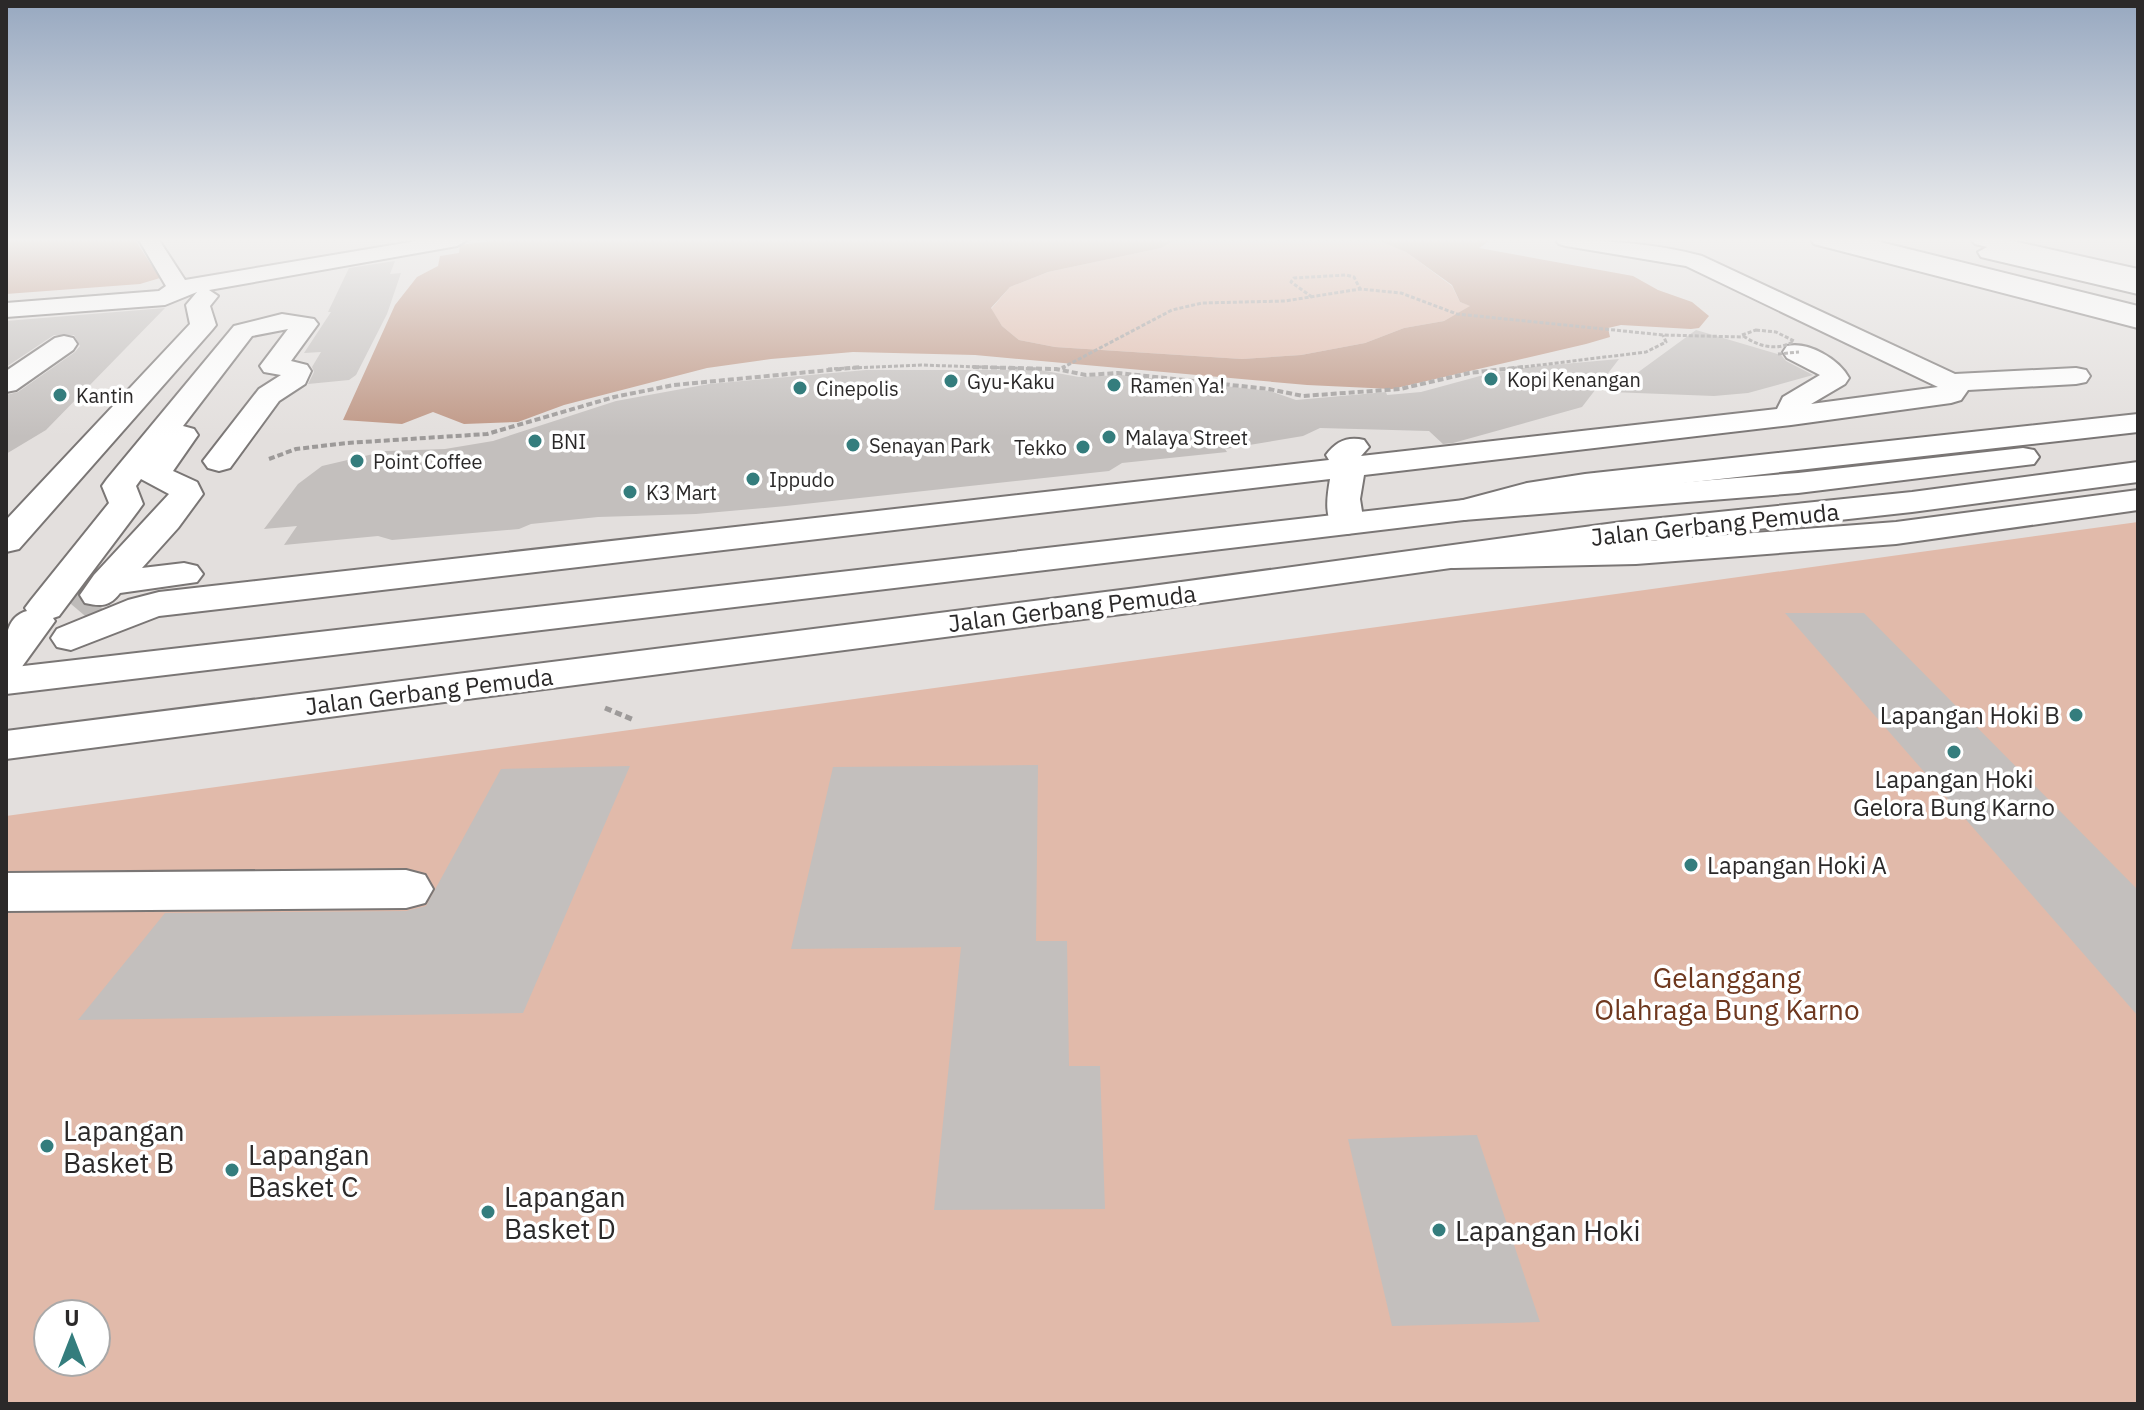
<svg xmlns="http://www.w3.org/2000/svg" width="2144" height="1410" font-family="'IBM Plex Sans',sans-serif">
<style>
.green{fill:#e1baaa;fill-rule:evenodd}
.forest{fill:#bd9584}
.water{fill:#bf9785}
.building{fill:#c3bfbd}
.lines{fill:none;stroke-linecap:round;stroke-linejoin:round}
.minor-tunnel{stroke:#bebbb9;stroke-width:41;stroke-dasharray:41 20;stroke-linecap:butt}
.minor-casing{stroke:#7a7675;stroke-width:4}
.major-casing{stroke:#7a7675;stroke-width:4}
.highway-casing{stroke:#7a7675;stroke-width:4}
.path-far2{stroke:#9d9a99;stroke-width:3;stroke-dasharray:4 2;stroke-linecap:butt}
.path-far1{stroke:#9d9a99;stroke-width:4;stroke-dasharray:6 3;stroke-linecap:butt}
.path{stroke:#9d9a99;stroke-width:5;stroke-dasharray:7 4;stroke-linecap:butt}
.minor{fill:#fff;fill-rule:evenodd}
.major{fill:#fff;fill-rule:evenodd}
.highway{fill:#fff;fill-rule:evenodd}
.path-bridge{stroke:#9d9a99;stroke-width:3;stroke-dasharray:4 2;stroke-linecap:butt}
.poi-dot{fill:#347d7d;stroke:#fff;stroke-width:3}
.labels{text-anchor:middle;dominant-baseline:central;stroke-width:7;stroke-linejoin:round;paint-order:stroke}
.far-poi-label{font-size:20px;fill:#2b2929;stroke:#fff;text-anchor:start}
.street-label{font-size:24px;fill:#2b2929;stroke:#fff}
.poi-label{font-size:24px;fill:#2b2929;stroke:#fff;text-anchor:end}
.near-park-label{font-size:28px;fill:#6e381f;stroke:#fff}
.near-poi-label{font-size:28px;fill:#2b2929;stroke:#fff;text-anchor:start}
</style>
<rect width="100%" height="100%" fill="#e3dfdd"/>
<!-- green -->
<g class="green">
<path d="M1175 240H1377L1406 252 1452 286 1460 302 1471 306 1444 321 1404 328 1365 343 1301 355 1242 359 1055 347 1019 340 1002 326 991 309 1010 287 1048 272 1161 248Z"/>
<path d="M2138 522V1404H6V816ZM48 1314H96V1362H48Z"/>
</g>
<!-- forest -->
<path class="forest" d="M6 240H135L160 278 140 284 6 294Z"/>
<!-- water -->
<path class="water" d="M496 240H1175L1161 248 1048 272 1010 287 991 308 1002 326 1019 340 1055 347 1242 359 1301 355 1365 343 1404 328 1444 321 1470 306 1460 302 1452 285 1406 252 1377 240H1491L1479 248 1633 276 1658 290 1692 302 1709 316 1699 328 1691 329 1621 325 1608 328 1610 337 1586 344 1392 389 1307 385 975 355 853 352 771 359 707 368 564 405 518 422 464 424 433 412 402 424 343 420 395 305 417 277 438 266 440 256 459 253 460 245Z"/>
<!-- building -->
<g class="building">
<path d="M395 261 390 274 401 273 387 314 356 375 349 380 308 384 314 372 312 367 321 352 304 353 331 312H328L349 268Z"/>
<path d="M165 308 46 430 6 454V395L18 392 75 352 80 346 74 335H54L6 367V321Z"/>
<path d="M1696 330 1781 355 1786 361 1813 375 1748 393 1714 396 1611 392Z"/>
<path d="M1619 359 1582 407 1453 443 1443 444 1429 431 1320 428 1303 436 1225 449 1227 452 1122 463 1109 471 786 506 696 514 598 517 531 524 519 529 392 540 378 536 284 545 297 526 264 529 298 484 322 466 386 451 445 449 493 441 616 401 709 384 866 370H1040L1079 377 1122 375 1270 391 1296 400 1386 392 1387 395 1421 392 1480 376 1529 367Z"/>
<path d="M1785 613H1864L2138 890V1016Z"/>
<path d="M1038 765 1036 941H1067L1069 1066H1100L1105 1209 934 1210 961 947 791 949 833 767Z"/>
<path d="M630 766 523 1013 78 1020 165 913 406 911 426 906 501 769Z"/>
<path d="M1477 1135 1540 1322 1392 1326 1348 1139Z"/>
</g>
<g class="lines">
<!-- minor-tunnel -->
<path class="minor-tunnel" d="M84 615 95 602"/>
<!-- minor casing -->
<g class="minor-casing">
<g id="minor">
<path d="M139 240H159L185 280 422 240H467L457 246 209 290 218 296 210 306 216 325 212 330 19 549 6 552V520L190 324 186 305 197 292 165 305 6 317V303L159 291 166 286Z"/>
<path d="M1556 240C1605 240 1654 243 1702 256L1955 374 2076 368 2086 370 2090 376 2086 382 2076 384 1968 390 1961 400 1951 403 1791 425 1364 475 1360 499 1364 524 1359 531 1347 534 1335 531C1324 516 1327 497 1330 479L159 616 71 650 57 647 51 638 57 629 128 600 159 592 1329 460 1326 455C1336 441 1348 436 1364 440L1369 447 1361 456 1777 409 1783 397 1820 375 1787 358 1783 352 1787 346C1808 341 1839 359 1849 378L1845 384 1811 404 1938 387 1686 266 1566 246 1559 244Z"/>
<path d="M1838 240H1872L2138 306V320L1841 244Z"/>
<path d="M1972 240H2008L2138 269V283L1975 244Z"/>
<path d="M282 314 314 319 318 324 291 361 307 365 311 371 305 384 279 401 230 468 219 471 208 468 203 461 259 389 281 375 264 372 260 366 288 329 252 336 183 426 194 429 198 435 173 471 197 482 203 494 178 528 142 568 184 563 197 566 203 574 197 582 120 593C110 606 102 607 85 603L80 595 94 575 169 494 141 479 136 486 143 504 138 511 59 616 53 618 55 621 21 668 6 672C6 650 1 618 27 611L25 608 31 600 109 503 102 486 107 479 234 326Z"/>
<path d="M64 336 73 338 77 344 73 350 16 390 6 392V371L55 338Z"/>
<path d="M406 870 425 875 433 889 425 903 406 908 6 911V873Z"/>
</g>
</g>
<!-- major casing -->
<g class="major-casing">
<g id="major">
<path d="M2023 448 2034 450 2039 457 2034 464 1798 493 1464 520 6 694V668L1464 500 1798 473Z"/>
<path d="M2138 462V482L1912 512 1622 544 1137 612 6 759V731L1137 588 1622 522 1912 492Z"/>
</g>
</g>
<!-- highway casing -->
<g class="highway-casing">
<g id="highway">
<path d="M1811 240H1845L2138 314V328L1814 244Z"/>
<path d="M1989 246 2138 280V294L1981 257 1978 252Z"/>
<path d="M2138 414V432L1585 494 1530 503 1464 520 1452 517 1447 510 1452 503 1527 483 1585 474Z"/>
<path d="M2138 490V510L1896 544 1636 564 1453 568 1440 565 1435 557 1440 549 1453 546 1636 542 1896 522Z"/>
</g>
</g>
<!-- path-far2 -->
<g class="path-far2">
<path d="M1312 297 1291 282 1294 278 1346 275 1354 277 1360 289"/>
<path d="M1756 330 1776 332 1794 341C1777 352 1757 346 1742 335Z"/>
<path d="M1062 368 1172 310 1202 303 1285 301 1360 289 1401 293 1457 314 1663 335 1743 337"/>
<path d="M828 369 921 365 1041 369"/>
<path d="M1507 369 1646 352 1666 342 1663 335"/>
</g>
<!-- path-far1 -->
<g class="path-far1">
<path d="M973 367 1056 369 1086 375 1118 373 1269 389 1303 396 1400 389 1469 373 1523 367"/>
<path d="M1062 368 1065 367"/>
<path d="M269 459 296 449 347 443 487 434 614 397 674 385 861 367"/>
</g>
<!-- path -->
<path class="path" d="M605 708 634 720"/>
<!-- minor -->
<use href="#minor" class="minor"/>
<!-- major -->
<use href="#major" class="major"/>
<!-- highway -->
<use href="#highway" class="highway"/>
<!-- path-bridge -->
<path class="path-bridge" d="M1778 354 1799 352"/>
</g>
<!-- sky -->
<linearGradient id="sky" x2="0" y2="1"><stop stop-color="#97a8c0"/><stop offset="0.55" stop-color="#f2f1f0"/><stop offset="1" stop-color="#f2f1f0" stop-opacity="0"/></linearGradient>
<rect width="2144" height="437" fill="url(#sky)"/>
<!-- markers -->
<g class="poi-dot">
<circle cx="1491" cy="379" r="8"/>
<circle cx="951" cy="381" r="8"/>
<circle cx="1114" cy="385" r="8"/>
<circle cx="800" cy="388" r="8"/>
<circle cx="60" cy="395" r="8"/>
<circle cx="1109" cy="437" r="8"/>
<circle cx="535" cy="441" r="8"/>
<circle cx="853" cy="445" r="8"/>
<circle cx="1083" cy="447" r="8"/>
<circle cx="357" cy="461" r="8"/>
<circle cx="753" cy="479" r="8"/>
<circle cx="630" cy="492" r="8"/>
<circle cx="2076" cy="715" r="8"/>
<circle cx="1954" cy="752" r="8"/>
<circle cx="1691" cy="865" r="8"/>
<circle cx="47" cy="1146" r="8"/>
<circle cx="232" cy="1170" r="8"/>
<circle cx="488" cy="1212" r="8"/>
<circle cx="1439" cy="1230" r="8"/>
</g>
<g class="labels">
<!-- far-poi labels -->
<g class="far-poi-label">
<text x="1507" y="379">Kopi Kenangan</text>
<text x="967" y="381">Gyu-Kaku</text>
<text x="1130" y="385">Ramen Ya!</text>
<text x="816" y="388">Cinepolis</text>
<text x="76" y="395">Kantin</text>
<text x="1125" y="437">Malaya Street</text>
<text x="551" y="441">BNI</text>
<text x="869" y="445">Senayan Park</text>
<text x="1067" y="447" text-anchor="end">Tekko</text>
<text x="373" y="461">Point Coffee</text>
<text x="769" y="479">Ippudo</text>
<text x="646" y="492">K3 Mart</text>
</g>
<!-- street labels -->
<g class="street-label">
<text transform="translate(1715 524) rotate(-6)">Jalan Gerbang Pemuda</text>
<text transform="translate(1072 608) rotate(-7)">Jalan Gerbang Pemuda</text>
<text transform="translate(429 691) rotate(-7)">Jalan Gerbang Pemuda</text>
</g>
<!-- poi labels -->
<g class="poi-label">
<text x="2060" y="715">Lapangan Hoki B</text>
<text x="1954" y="779" text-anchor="middle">Lapangan Hoki<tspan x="1954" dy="28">Gelora Bung Karno</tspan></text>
<text x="1707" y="865" text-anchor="start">Lapangan Hoki A</text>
</g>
<!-- near-park labels -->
<g class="near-park-label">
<text x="1727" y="977">Gelanggang<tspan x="1727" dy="32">Olahraga Bung Karno</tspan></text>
</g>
<!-- near-poi labels -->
<g class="near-poi-label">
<text x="63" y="1130">Lapangan<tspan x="63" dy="32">Basket B</tspan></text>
<text x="248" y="1154">Lapangan<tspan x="248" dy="32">Basket C</tspan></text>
<text x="504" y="1196">Lapangan<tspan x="504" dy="32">Basket D</tspan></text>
<text x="1455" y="1230">Lapangan Hoki</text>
</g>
</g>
<!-- border -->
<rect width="2144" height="1410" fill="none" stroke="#2b2929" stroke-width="16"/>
<!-- north arrow -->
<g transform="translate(72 1338)"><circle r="38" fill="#ffffff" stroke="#aaa9a9" stroke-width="2"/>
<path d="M0-6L14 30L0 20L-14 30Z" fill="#347d7d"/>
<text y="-12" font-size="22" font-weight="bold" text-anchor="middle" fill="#2b2929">U</text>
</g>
</svg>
